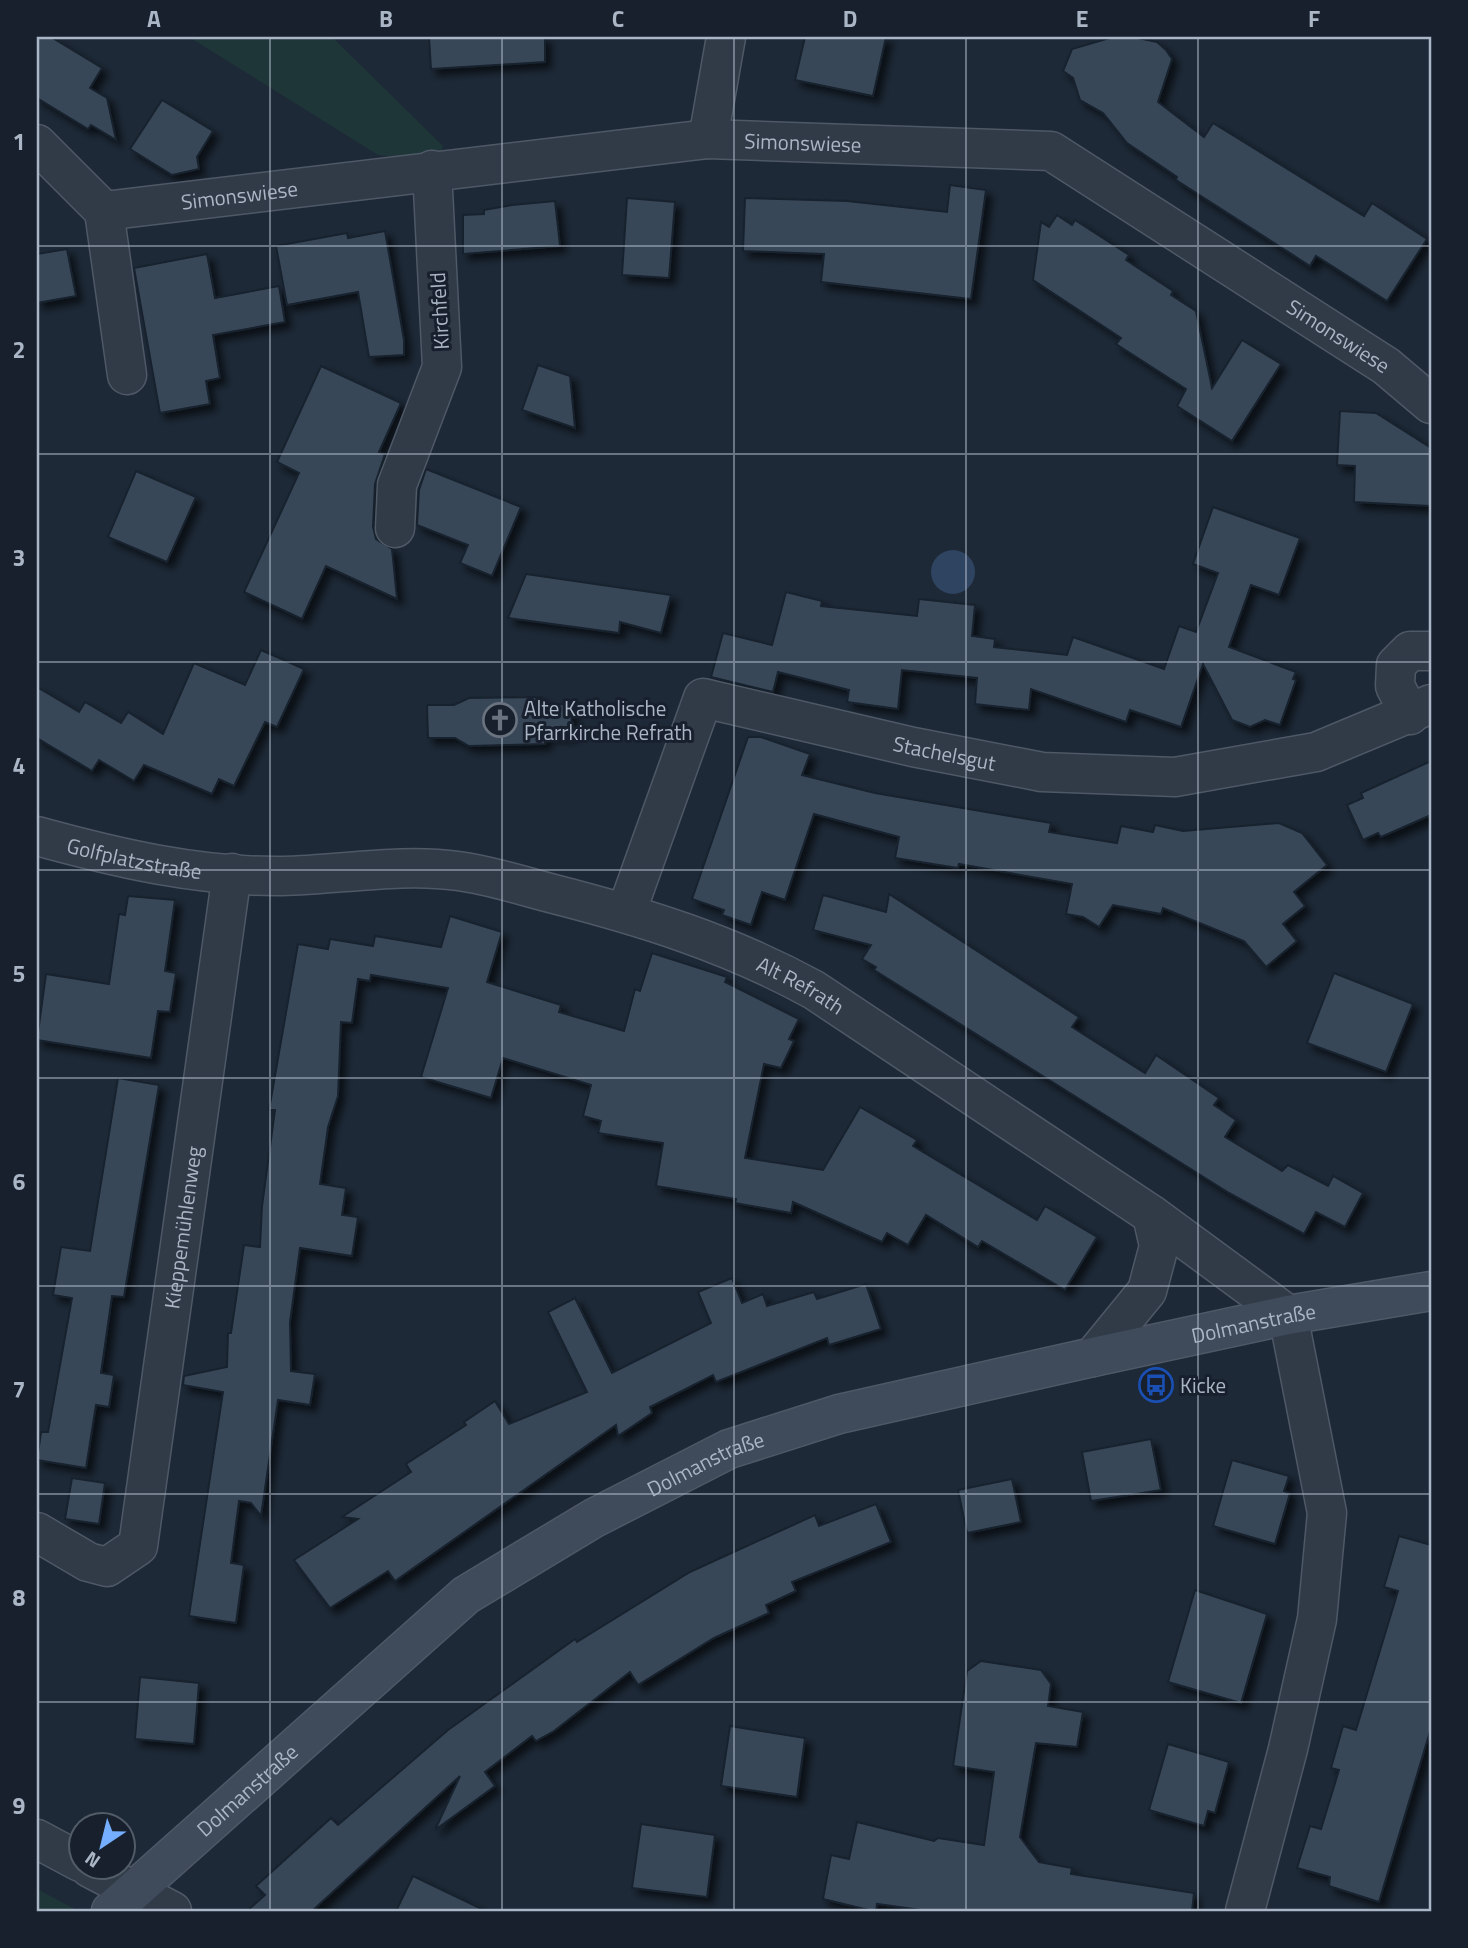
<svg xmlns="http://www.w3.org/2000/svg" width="1468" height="1948" font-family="'Titillium Web',sans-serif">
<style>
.green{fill:#1f3638}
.water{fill:#2f4460}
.building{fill:#394758;stroke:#19222e;stroke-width:2;filter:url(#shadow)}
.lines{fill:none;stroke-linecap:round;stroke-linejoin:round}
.minor-casing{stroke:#4e5866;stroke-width:41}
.tertiary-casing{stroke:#4e5866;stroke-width:41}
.secondary-casing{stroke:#4e5866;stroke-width:41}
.minor{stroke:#313b48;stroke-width:38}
.tertiary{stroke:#313b48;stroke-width:38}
.secondary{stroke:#3f4a5b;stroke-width:38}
.grid{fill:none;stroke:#aab5c5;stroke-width:2;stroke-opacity:0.55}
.labels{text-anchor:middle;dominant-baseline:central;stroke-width:6;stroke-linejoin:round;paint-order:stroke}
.street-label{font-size:21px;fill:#aab5c5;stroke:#17202c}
.poi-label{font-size:21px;fill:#aab5c5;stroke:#17202c;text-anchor:start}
.neatline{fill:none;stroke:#aab5c5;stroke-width:2.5}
.grid-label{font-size:23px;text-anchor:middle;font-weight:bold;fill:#aab5c5}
</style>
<defs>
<filter id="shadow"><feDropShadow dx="6" dy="6" stdDeviation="3.5" flood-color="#0009"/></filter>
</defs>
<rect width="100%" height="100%" fill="#1d2937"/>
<!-- green -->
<g class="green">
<path d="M189 37H332L443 146 439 162 378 155Z"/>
<path d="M37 1889 73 1908 77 1911H37Z"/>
</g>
<!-- water -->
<circle class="water" cx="953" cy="572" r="22"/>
<!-- building -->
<g class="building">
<path d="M37 37H51L102 68 90 88 107 98 116 140 91 125 88 129 37 98Z"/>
<path d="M429 37H545V62L431 69Z"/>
<path d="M805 37H886L873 96 795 80Z"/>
<path d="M1113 37H1133L1157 42 1166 50 1172 59 1158 102 1204 137 1213 123 1364 216 1372 203 1427 239 1387 301 1316 256 1310 266 1176 180 1177 177 1127 143 1103 113 1080 100 1073 78 1063 71 1072 49Z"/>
<path d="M162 100 213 131 197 157 199 169 172 175 130 149Z"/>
<path d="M950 185 986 190 971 299 821 282 824 254 743 251 745 198 847 201 947 212Z"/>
<path d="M627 198 675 202 669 278 622 275Z"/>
<path d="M555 201 560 246 463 254V215L484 214V210L512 205Z"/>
<path d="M1057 215 1072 225 1075 220 1129 255 1126 260 1173 291 1171 295 1196 311 1212 388 1242 340 1281 364 1232 441 1177 406 1186 389 1116 344 1121 338 1033 280 1041 222 1049 227Z"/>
<path d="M385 231 404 340V355L369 357 358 292 287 305 276 246 347 233 348 238Z"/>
<path d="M67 249 76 296 37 303V254Z"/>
<path d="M207 254 215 298 279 286 285 322 213 335 220 378 206 381 210 404 160 413 134 268Z"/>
<path d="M538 365 570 376 575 428 522 410Z"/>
<path d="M321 366 401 403 379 452 385 454 375 484 373 527 376 539 392 549 397 599 326 566 302 619 244 592 299 473 277 462Z"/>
<path d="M1340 411 1376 413 1431 448V506L1354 502 1355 466 1337 465Z"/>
<path d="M426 469 521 507 492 576 460 563 468 545 417 525 419 490Z"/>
<path d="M136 471 196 497 167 562 108 537Z"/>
<path d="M1213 507 1300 538 1279 595 1251 585 1229 647 1296 672 1293 679 1296 680 1280 725 1265 720 1250 727 1232 720 1203 664 1181 727 1130 710 1126 722 1031 689 1029 710 975 704 977 678 902 670 898 709 847 702 849 690 778 672 773 692 711 677 723 633 772 645 786 592 822 601 821 606 917 616 919 599 975 605 972 636 995 639 994 647 1067 655 1073 637 1164 669 1179 626 1196 632 1218 573 1193 564Z"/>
<path d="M526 574 671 595 661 633 620 622 619 633 508 618Z"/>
<path d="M261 650 304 669 277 727 265 722 234 786 219 779 212 794 144 765 134 781 99 760 92 771 37 738V687L79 712 85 702 121 723 128 712 163 734 194 663 245 685Z"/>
<path d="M542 697 543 705 571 704 572 735 545 736V744L469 746 455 738H428L427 705H454L469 698Z"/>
<path d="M748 737H761L810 754 802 775 875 793 1051 823 1049 832 1117 843 1121 826 1153 832 1155 825 1183 831 1279 823 1302 833 1327 865 1294 892 1305 906 1283 924 1297 941 1266 967 1244 941 1163 908 1161 914 1113 905 1099 927 1083 917 1066 914 1072 884 959 864 958 868 895 858 899 837 814 814 785 900 762 892 751 925 722 915 724 910 692 899Z"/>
<path d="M1431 761V815L1381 837 1378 833 1363 840 1347 805 1363 798 1361 793Z"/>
<path d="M889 894 1079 1017 1072 1027 1145 1073 1156 1055 1219 1098 1214 1105 1236 1120 1225 1137 1282 1171 1288 1165 1328 1186 1333 1176 1363 1193 1345 1227 1316 1212 1304 1234 1229 1193 874 970 876 967 862 959 871 945 813 930 823 895 886 912Z"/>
<path d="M128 896 175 900 165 971 176 973 173 992 170 1012 158 1011 151 1058 37 1040 46 974 109 984 119 914 125 915Z"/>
<path d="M450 916 502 932 487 982 561 1005 559 1012 624 1031 635 989 640 991 652 953 727 977 725 982 799 1019 789 1039 794 1041 781 1068 764 1064 745 1158 823 1170 860 1107 917 1140 913 1146 1037 1220 1045 1206 1097 1237 1065 1290 982 1241 978 1247 926 1215 908 1245 887 1233 882 1242 793 1202 791 1213 735 1203 736 1199 656 1186 663 1143 598 1133 601 1121 583 1116 591 1085 503 1058 491 1098 421 1077 448 988 371 975 370 981 358 979 352 1023 341 1022 338 1096 328 1127 320 1184 346 1188 342 1215 358 1217 352 1256 300 1248 290 1322 291 1371 315 1374 310 1405 278 1400 261 1516 251 1503 239 1501 231 1563 244 1565 236 1623 189 1616 223 1392 183 1385 184 1376 227 1367 228 1333H231L244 1245 260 1247 262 1206 275 1110H269L298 944 328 949 330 939 373 946 375 936 441 947Z"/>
<path d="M1334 973 1413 1004 1386 1072 1307 1043Z"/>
<path d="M118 1078 159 1085 124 1297 112 1296 101 1373 114 1375 109 1407 96 1405 86 1468 37 1460 41 1432H48L72 1298 53 1295 61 1247 90 1251Z"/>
<path d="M732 1278 742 1303 763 1294 767 1306 814 1292 817 1299 866 1284 881 1329 829 1345 827 1338 716 1382 713 1375 650 1407 652 1413 618 1436 616 1425 395 1581 388 1571 330 1608 294 1560 358 1519 342 1517 411 1472 406 1464 466 1425 464 1422 495 1401 509 1424 587 1392 548 1312 575 1298 612 1373 711 1323 698 1292Z"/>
<path d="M1151 1439 1161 1490 1091 1501 1082 1452Z"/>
<path d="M1232 1460 1289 1476 1284 1491 1290 1493 1275 1544 1213 1526Z"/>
<path d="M72 1478 105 1483 99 1524 65 1519Z"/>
<path d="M1012 1479 1021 1522 967 1533 958 1490Z"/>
<path d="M876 1504 891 1542 792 1582 796 1591 766 1605 769 1613 714 1638 638 1685 630 1672 554 1731 536 1741 532 1736 485 1772 495 1786 435 1830 460 1776 312 1911H247L265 1895 256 1886 331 1818 338 1825 448 1730 575 1639 577 1642 690 1572 815 1515 819 1526Z"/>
<path d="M1399 1536 1431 1545V1728L1379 1902 1329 1886 1330 1877 1297 1868 1310 1826 1321 1829 1339 1770 1331 1768 1343 1726 1356 1730 1398 1591 1384 1587Z"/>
<path d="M1195 1590 1267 1614 1241 1703 1168 1682Z"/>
<path d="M981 1661 1041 1670 1051 1684 1048 1706 1083 1712 1077 1747 1036 1743 1020 1837 1039 1862 1072 1868 1071 1874 1194 1893 1192 1911H928L877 1904 876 1911H873L823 1899 831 1855 849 1859 857 1822 934 1841 938 1838 984 1845 994 1772 953 1766 967 1671Z"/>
<path d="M140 1677 199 1683 194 1744 135 1739Z"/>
<path d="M730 1726 805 1738 797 1797 721 1786Z"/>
<path d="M1168 1744 1229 1762 1215 1813 1208 1811 1204 1826 1149 1810Z"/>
<path d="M641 1824 715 1835 707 1897 632 1888Z"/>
<path d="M413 1876 486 1911H396Z"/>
</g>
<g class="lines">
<!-- minor casing -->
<g class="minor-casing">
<g id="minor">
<path d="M708 139 726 37"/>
<path id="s1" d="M37 144 104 211 708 139 1051 151 1386 366 1431 404"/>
<path d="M104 211 127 375"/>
<path d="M395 528 397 485 442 367 432 170"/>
<path d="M1410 715 1395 686 1396 665 1410 651H1431"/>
<path id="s2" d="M626 913 703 698 913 747 1042 772 1175 777 1316 752 1431 704"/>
<path id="s3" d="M37 1532 88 1562 107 1567 138 1546 232 873"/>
<path d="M37 1839 80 1862"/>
<path d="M90 1868 172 1911"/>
<path d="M1245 1911 1288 1749 1317 1619 1327 1513 1288 1315"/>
</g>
</g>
<!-- tertiary casing -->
<g class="tertiary-casing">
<g id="tertiary">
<path id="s4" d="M37 836C117 858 198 877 282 876 340 875 400 863 458 871 489 875 520 885 550 893 644 917 728 943 814 990L1152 1215 1288 1315"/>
<path d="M1093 1357 1147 1291 1159 1246 1152 1215"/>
</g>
</g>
<!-- secondary casing -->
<g class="secondary-casing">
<g id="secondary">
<path id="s5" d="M111 1911 466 1595 594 1518 729 1449 839 1414 1093 1357 1288 1315 1431 1291"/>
</g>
</g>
<!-- minor -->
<use href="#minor" class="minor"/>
<!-- tertiary -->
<use href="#tertiary" class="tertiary"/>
<!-- secondary -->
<use href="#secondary" class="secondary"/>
</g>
<!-- grid -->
<path class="grid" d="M270 37V1911M502 37V1911M734 37V1911M966 37V1911M1198 37V1911M37 246H1431M37 454H1431M37 662H1431M37 870H1431M37 1078H1431M37 1286H1431M37 1494H1431M37 1702H1431"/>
<!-- icons -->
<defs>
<g id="church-ring" transform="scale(1.75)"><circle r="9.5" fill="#17202c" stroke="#6b7280" stroke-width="1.5"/><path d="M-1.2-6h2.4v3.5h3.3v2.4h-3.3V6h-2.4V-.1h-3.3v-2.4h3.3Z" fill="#6b7280"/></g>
<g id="bus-ring" transform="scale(1.75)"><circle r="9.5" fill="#17202c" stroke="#1a4fb4" stroke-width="1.5"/><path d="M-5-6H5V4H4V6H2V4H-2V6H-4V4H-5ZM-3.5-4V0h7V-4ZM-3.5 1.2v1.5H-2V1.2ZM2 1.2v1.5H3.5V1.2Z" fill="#1a4fb4"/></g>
</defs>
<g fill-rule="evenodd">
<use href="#church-ring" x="500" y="720"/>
<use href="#bus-ring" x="1156" y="1385"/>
</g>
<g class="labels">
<!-- street labels -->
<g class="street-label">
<text stroke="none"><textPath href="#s1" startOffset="798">Simonswiese</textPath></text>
<text stroke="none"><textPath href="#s1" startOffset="231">Simonswiese</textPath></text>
<text transform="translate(439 311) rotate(-93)">Kirchfeld</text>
<text stroke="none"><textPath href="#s1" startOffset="1388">Simonswiese</textPath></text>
<text stroke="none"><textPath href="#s2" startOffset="476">Stachelsgut</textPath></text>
<text stroke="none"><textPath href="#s4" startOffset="100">Golfplatzstraße</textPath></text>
<text stroke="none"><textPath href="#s4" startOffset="788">Alt Refrath</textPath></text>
<text stroke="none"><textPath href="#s3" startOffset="438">Kieppemühlenweg</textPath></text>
<text stroke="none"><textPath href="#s5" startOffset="1316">Dolmanstraße</textPath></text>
<text stroke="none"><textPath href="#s5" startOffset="749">Dolmanstraße</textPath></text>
<text stroke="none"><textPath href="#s5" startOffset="182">Dolmanstraße</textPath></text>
</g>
<!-- poi labels -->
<g class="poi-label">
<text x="524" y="708">Alte Katholische<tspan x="524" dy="24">Pfarrkirche Refrath</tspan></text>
<text x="1180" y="1385">Kicke</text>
</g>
</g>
<!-- border -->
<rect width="1468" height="1948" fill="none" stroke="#17202c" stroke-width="77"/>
<!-- north arrow -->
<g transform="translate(102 1846) rotate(215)"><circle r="33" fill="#17202c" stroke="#525c69" stroke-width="2"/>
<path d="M0-5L12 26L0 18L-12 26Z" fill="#75aeff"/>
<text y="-10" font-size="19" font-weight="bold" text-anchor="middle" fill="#aab5c5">N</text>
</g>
<rect x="38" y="38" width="1392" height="1872" class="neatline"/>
<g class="grid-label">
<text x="154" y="27">A</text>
<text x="386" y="27">B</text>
<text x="618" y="27">C</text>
<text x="850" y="27">D</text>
<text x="1082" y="27">E</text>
<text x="1314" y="27">F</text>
<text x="19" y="150">1</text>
<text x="19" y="358">2</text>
<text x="19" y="566">3</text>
<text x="19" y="774">4</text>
<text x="19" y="982">5</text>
<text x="19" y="1190">6</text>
<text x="19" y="1398">7</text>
<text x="19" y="1606">8</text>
<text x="19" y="1814">9</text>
</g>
</svg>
